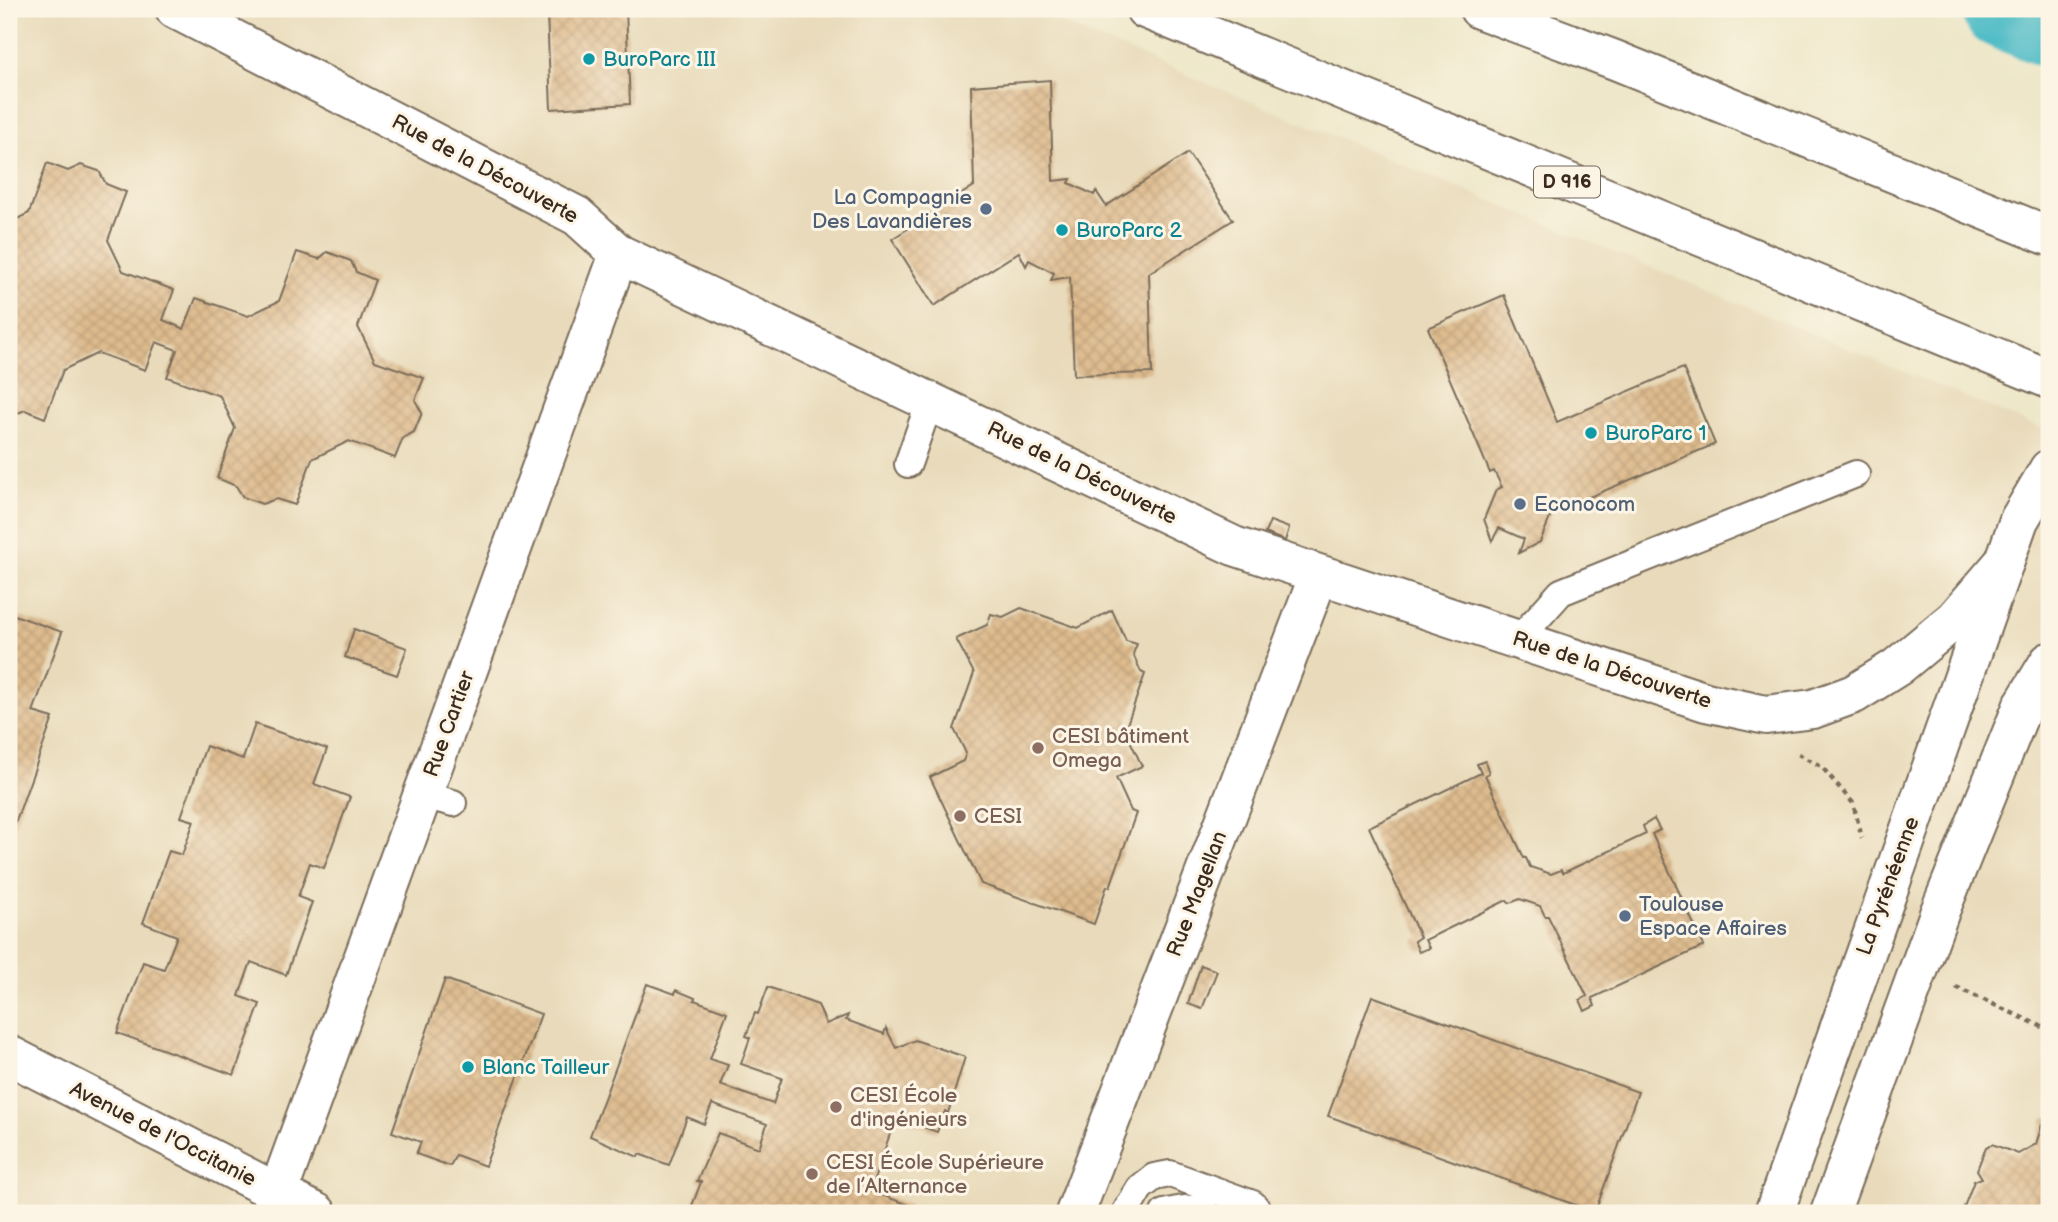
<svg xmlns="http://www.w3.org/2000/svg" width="2058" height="1222" font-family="'Balsamiq Sans',sans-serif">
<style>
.built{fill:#e8daba}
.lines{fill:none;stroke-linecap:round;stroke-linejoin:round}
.river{stroke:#4dbbc6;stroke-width:79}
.building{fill:url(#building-cross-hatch)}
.service-casing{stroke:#7a6c5a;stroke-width:30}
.minor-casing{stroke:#7a6c5a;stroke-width:42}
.tertiary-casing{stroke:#7a6c5a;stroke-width:42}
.trunk-casing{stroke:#7a6c5a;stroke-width:42}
.path{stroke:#7a6c5a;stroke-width:4.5;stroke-dasharray:5 5;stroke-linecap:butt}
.service{stroke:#fff;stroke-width:26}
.minor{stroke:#fff;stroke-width:38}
.tertiary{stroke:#fff;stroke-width:38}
.trunk{stroke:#fff;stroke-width:38}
.culture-dot{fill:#0f9aa8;stroke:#fcf5e5;stroke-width:2.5}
.service-dot{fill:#5c6f8a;stroke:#fcf5e5;stroke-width:2.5}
.education-dot{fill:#8d6e63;stroke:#fcf5e5;stroke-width:2.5}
.labels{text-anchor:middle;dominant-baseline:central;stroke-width:6;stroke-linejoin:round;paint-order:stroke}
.shield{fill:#fcf5e5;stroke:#75675a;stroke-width:2}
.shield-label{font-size:19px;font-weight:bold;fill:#3b2a1e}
.culture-label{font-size:21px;fill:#0d838f;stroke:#fcf5e5;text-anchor:start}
.street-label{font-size:21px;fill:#3b2a1e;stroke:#fcf5e5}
.service-label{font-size:21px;fill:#4e5e75;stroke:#fcf5e5;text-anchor:start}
.education-label{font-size:21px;fill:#785e54;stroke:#fcf5e5;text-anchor:start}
</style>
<defs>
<pattern id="building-cross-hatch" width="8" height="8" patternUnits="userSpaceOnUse" patternTransform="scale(1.75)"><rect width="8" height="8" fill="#debb8e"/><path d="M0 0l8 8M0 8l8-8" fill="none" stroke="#bfa17a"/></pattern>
</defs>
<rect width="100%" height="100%" fill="#fcf5e5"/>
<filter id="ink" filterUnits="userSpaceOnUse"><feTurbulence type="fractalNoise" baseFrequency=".0143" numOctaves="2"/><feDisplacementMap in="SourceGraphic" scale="14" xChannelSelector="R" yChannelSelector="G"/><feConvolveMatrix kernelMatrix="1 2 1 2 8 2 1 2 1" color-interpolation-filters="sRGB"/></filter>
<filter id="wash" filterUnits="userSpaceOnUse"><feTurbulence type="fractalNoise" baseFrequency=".00686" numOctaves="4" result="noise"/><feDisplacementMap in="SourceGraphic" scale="28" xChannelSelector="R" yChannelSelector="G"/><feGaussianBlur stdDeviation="1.57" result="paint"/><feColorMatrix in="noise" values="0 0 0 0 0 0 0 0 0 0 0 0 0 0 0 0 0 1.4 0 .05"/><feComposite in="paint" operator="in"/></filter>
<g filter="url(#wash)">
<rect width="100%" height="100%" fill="#eee7c9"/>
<!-- built -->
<path class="built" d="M9 9H1028L2049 432V1213H9Z"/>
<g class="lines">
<!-- river -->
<path class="river" d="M2001 9 2049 28"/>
</g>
<g id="blocks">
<!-- building -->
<g class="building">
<path d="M531 9H626L630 104 551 109 547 13 532 15 529 12Z"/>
<path d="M1050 80 1053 181 1071 179 1069 183 1094 195 1096 191 1106 206 1188 153 1233 220 1149 273 1152 373 1074 375 1070 277 1051 280 1054 273 1029 260 1026 266 1019 252 934 306 892 239 974 186 971 86Z"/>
<path d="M47 163 68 171 81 165 99 171 106 184 126 192 108 240 123 271 174 290 163 320 184 329 196 298 248 316 279 301 297 252 319 259 327 252 330 253 351 261 356 272 375 280 358 327 375 361 424 378 415 400 422 413 414 432 403 438 395 458 349 441 312 459 295 505 276 499 262 504 243 497 236 486 217 478 235 428 220 396 167 377 177 350 156 342 145 370 98 353 63 370 45 418 25 410 13 415 9 414V223L29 213Z"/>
<path d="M1504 295 1557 422 1683 368 1715 444 1566 507 1564 503 1550 509 1552 513 1540 542 1519 553 1524 539 1499 528 1492 541 1484 519 1496 490 1502 487 1494 471 1490 473 1428 328Z"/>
<path d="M1270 521 1289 528 1285 541 1265 533Z"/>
<path d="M1021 608 1078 628 1112 610 1126 641 1137 644 1133 654 1141 672 1145 674 1125 730 1142 766 1116 778 1131 811 1136 813 1110 887 1107 886 1094 924 981 884 930 777 963 761 966 753 954 729 974 673 956 639 987 625 991 614 1003 617Z"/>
<path d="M9 613 62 632 33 712 53 718 9 840Z"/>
<path d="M354 629 407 648 397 675 345 657Z"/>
<path d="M255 724 327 749 314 784 350 797 324 868 310 863 298 897 312 902 286 975 251 962 239 996 260 1004 234 1075 117 1033 143 962 164 969 177 936 143 923 169 851 182 855 194 821 181 817 206 746 243 759Z"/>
<path d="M1485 761 1489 773 1485 775 1524 858H1526L1530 867 1551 874 1561 870 1563 873 1646 834 1643 826 1654 819 1660 830 1652 834 1704 946 1592 998 1595 1006 1585 1011 1580 1000 1587 996 1548 916H1545L1540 906 1520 899 1510 903 1507 900 1425 940 1429 948 1419 952 1414 941 1420 937 1369 827 1481 773 1477 764Z"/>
<path d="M1201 965 1217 971 1202 1009 1188 1004Z"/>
<path d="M445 979 541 1014 485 1166 456 1155 450 1166 416 1154 421 1142 392 1132Z"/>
<path d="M647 984 675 994 676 990 695 998 694 1000 727 1012 710 1059 728 1065 720 1085 773 1104 782 1078 741 1064 750 1038 746 1036 755 1013 758 1014 768 987 818 1005 826 1024 848 1015 846 1020 884 1034 886 1028 896 1048 915 1040 965 1057 948 1113 945 1111 937 1132 896 1117 870 1191 909 1205 906 1213H697L690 1211 701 1182 697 1181 718 1133 759 1148 767 1124 712 1104 704 1124 687 1117 669 1165 639 1154 638 1157 590 1136Z"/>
<path d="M1372 996 1638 1092 1595 1212 1328 1116Z"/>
<path d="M2049 1116V1213H1967L1964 1207 1974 1181 1982 1178 1977 1170 1986 1147 1992 1144 2018 1154 2036 1144 2044 1118Z"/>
</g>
</g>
</g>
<g filter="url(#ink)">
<use href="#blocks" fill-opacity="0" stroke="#7a6c5a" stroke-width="2"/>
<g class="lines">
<!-- service casing -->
<g class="service-casing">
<g id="service">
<path d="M908 464 930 401"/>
<path d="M1517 641 1561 592 1856 474"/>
<path d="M423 795 453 803"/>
<path d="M1125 1213 1140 1188 1154 1177 1170 1174 1253 1204 1260 1213"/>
<path d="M1164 1213C1179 1209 1192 1206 1206 1213"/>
</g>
</g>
<!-- minor casing -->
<g class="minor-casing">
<g id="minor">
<path d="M175 9 577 216 619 254 1234 546 1706 702 1766 715 1813 709 1854 694 1897 667 1955 619 2005 561"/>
<path d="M9 1055 317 1213"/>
<path d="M278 1193 619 254"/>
<path d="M1075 1213 1319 575"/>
</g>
</g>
<!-- tertiary casing -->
<g class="tertiary-casing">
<g id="tertiary">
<path d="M1774 1213 2005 560"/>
<path d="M1830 1213 1940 911 2023 705"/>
</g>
</g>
<!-- trunk casing -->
<g class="trunk-casing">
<g id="trunk">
<path d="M1145 9 2049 379"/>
<path d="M1479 9 1615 60 2049 236"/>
<path d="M2005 560 2019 520 2049 469"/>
<path d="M2023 705 2049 662"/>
</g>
</g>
<!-- path -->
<g class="path">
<path d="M1798 754 1821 766 1853 803 1862 838"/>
<path d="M2041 880 2049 877"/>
<path d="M1956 987 2049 1030"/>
</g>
<!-- service -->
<use href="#service" class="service"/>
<!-- minor -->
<use href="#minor" class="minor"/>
<!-- tertiary -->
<use href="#tertiary" class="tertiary"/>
<!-- trunk -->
<use href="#trunk" class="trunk"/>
</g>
</g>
<!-- markers -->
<g class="culture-dot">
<circle cx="589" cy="59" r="7"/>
<circle cx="1062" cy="230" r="7"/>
<circle cx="1591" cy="433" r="7"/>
<circle cx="468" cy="1067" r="7"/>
</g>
<g class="service-dot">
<circle cx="986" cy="209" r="7"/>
<circle cx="1520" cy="504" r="7"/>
<circle cx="1625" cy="916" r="7"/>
</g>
<g class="education-dot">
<circle cx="1038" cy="748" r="7"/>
<circle cx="960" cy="816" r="7"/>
<circle cx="836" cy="1107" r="7"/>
<circle cx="812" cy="1174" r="7"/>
</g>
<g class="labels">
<!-- shield labels -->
<rect class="shield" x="1534" y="166.5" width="66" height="31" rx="5"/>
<g class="shield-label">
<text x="1567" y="182">D 916</text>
</g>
<!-- culture labels -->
<g class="culture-label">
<text x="603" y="59">BuroParc III</text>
<text x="1076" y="230">BuroParc 2</text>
<text x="1605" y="433">BuroParc 1</text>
<text x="482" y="1067">Blanc Tailleur</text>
</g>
<!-- street labels -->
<g class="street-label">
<text transform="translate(485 169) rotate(28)">Rue de la Découverte</text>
<text transform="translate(1082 473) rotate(26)">Rue de la Découverte</text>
<text transform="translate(1612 670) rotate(18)">Rue de la Découverte</text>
<text transform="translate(449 724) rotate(-70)">Rue Cartier</text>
<text transform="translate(1888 886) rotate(-70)">La Pyrénéenne</text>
<text transform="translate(1197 894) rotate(-69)">Rue Magellan</text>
<text transform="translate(163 1134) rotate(27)">Avenue de l'Occitanie</text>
</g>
<!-- service labels -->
<g class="service-label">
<text x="972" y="197" text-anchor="end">La Compagnie<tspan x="972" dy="24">Des Lavandières</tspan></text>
<text x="1534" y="504">Econocom</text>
<text x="1639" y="904">Toulouse<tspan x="1639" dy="24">Espace Affaires</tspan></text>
</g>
<!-- education labels -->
<g class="education-label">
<text x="1052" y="736">CESI bâtiment<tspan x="1052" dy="24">Omega</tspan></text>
<text x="974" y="816">CESI</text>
<text x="850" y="1095">CESI École<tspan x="850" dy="24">d'ingénieurs</tspan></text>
<text x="826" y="1162">CESI École Supérieure<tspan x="826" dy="24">de l’Alternance</tspan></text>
</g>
</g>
<!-- margin -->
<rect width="2058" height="1222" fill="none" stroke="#fcf5e5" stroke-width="35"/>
</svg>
